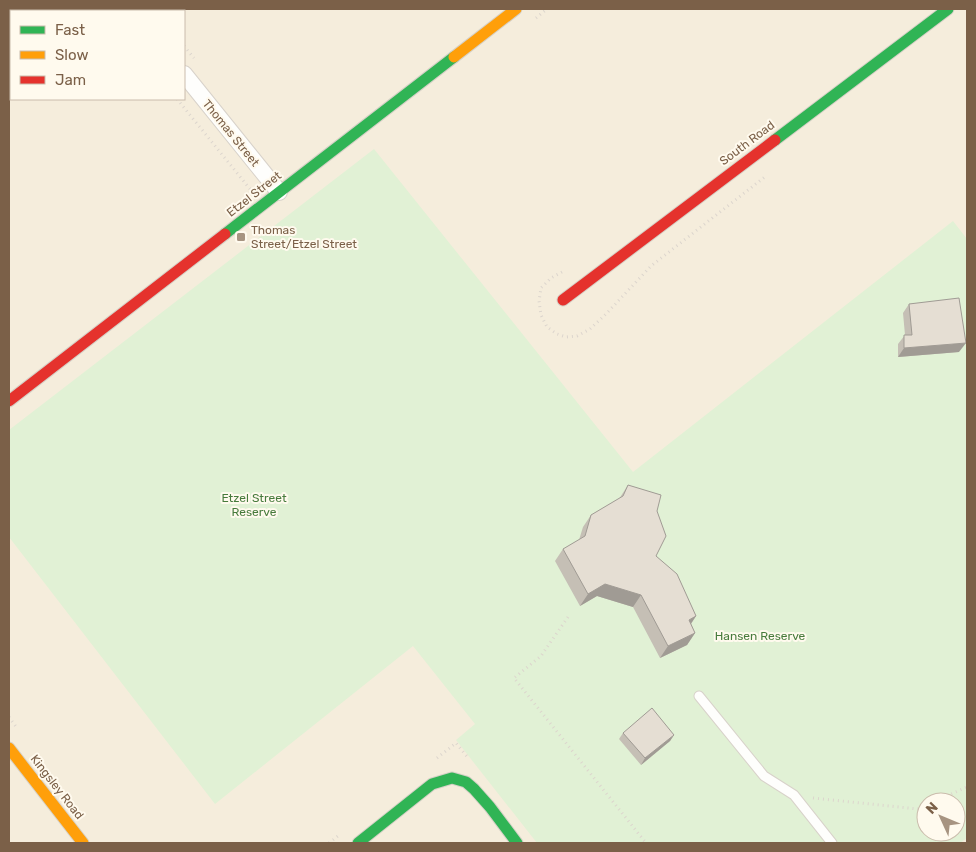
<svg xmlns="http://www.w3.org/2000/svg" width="976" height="852" font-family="Rubik,sans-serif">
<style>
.residential{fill:#f5eddc;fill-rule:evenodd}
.green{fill:#e1f1d5;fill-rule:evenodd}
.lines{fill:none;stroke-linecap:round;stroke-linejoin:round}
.lane-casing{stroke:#d8d2ca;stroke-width:11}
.street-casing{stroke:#d8d2ca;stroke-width:18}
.fast-casing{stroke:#d6d1c7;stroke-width:13}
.slow-casing{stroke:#d6d1c7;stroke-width:13}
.jam-casing{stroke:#d6d1c7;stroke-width:13}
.path{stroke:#dcd5cd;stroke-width:3;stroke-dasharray:1 4;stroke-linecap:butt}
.lane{stroke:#fefefc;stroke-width:9}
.street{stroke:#fefefc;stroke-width:16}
.fast{stroke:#30b455;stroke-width:11}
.slow{stroke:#ff9f0a;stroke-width:11}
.jam{stroke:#e5322d;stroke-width:11}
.wall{fill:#c5bfb5}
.shaded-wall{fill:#a09b94}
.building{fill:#e5ded3;stroke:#a09b94}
.poi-dot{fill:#a79481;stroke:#fffaee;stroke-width:2}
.labels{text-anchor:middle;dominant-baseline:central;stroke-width:4;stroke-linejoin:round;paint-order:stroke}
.street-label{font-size:12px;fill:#7b6048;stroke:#fffaee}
.poi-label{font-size:12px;fill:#7b6048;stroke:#fffaee;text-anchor:start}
.park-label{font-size:12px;fill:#477b3c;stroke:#fffaee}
</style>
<rect width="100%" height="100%" fill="#f8f5ec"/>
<!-- residential -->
<path class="residential" d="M9 9H967V843H9ZM11 11H184V99H11ZM926 802H956V832H926Z"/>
<!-- green -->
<path class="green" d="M374 149 633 472 953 221 967 239V838L960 843H537L456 740 475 724 413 646 215 804 9 537V430ZM926 802H956V832H926Z"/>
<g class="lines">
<!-- lane casing -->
<g class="lane-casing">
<path id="lane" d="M699 696 764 776 794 795 832 843"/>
</g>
<!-- street casing -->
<g class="street-casing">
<g id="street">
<path d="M132 9 134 11"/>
<path d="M81 11 84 9"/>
<path d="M9 66 11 64"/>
<path d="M184 74 279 192"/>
</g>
</g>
<!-- fast casing -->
<g class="fast-casing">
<g id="fast">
<path d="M775 140 948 9"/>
<path d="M225 234 454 57"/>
<path d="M358 843 432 784 452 778 466 782 474 789 490 807 517 843"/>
</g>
</g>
<!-- slow casing -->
<g class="slow-casing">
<g id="slow">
<path d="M454 57 516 9"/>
<path d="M9 748 83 843"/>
</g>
</g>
<!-- jam casing -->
<g class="jam-casing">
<g id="jam">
<path d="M563 300 775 140"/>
<path d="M9 401 225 234"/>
</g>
</g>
<!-- path -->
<g class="path">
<path d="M105 9 107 11"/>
<path d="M154 9 156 11"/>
<path d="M51 11 54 9"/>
<path d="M536 18 547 9"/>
<path d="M9 44 11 42"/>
<path d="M184 46 194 58"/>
<path d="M9 91 11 89"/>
<path d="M177 99 250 189"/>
<path d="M562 272 551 278 541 288 539 301 541 315 547 327 557 334 566 337 577 336 590 329 606 314 651 266 766 176"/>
<path d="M568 617 541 656 514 678 646 843"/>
<path d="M9 717 17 728"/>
<path d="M437 758 456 743 469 759"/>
<path d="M813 798 918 809 926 805"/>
<path d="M933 802 967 787"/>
<path d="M329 843 338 836"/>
</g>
<!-- lane -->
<use href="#lane" class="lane"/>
<!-- street -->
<use href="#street" class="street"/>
<!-- fast -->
<use href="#fast" class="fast"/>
<!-- slow -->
<use href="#slow" class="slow"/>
<!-- jam -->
<use href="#jam" class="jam"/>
</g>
<!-- wall -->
<g class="wall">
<path d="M909 304 959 352 898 357V344L905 335 903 313Z"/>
<path d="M628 485 657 511 656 556 696 616 691 624 695 633 687 645 660 658 633 607 597 596 580 606 555 561 563 549 579 540 583 527 591 515 619 499Z"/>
<path d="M623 733 674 735 670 741 641 765 619 739Z"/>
</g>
<!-- shaded-wall -->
<g class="shaded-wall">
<path d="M966 343 959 352 898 357 904 348Z"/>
<path d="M605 584 641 595 633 607 597 596 580 606 588 594Z"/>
<path d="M696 616 688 628 689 620Z"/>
<path d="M695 633 687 645 660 658 668 646Z"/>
<path d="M674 735 670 741 641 765 645 758Z"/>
</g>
<!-- building -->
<g class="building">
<path d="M959 298 966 343 904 348V335H912L909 304Z"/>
<path d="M628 485 661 495 657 511 666 536 656 556 677 574 696 616 689 620 695 633 668 646 641 595 605 584 588 594 563 549 585 536 591 515 623 496Z"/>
<path d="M652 708 674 735 645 758 623 733Z"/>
</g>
<!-- markers -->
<rect class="poi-dot" x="236" y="232" width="10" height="10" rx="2.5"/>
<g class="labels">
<!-- street labels -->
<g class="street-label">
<text transform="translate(231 133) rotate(51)">Thomas Street</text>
<text transform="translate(747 143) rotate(-37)">South Road</text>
<text transform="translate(254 194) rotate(-38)">Etzel Street</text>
<text transform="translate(57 787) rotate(52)">Kingsley Road</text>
</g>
<!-- poi labels -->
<g class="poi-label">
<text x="251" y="230">Thomas<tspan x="251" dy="14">Street/Etzel Street</tspan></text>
</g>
<!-- park labels -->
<g class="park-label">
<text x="254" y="498">Etzel Street<tspan x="254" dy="14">Reserve</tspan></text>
<text x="760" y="636">Hansen Reserve</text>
</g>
</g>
<!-- border -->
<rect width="976" height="852" fill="none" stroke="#7b6048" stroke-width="20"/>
<!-- legend -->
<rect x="10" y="10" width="175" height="90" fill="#fffaee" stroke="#cabcac"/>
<rect x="20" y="26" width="25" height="8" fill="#30b455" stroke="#cabcac"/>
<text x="55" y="35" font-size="15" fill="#7b6048">Fast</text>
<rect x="20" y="51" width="25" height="8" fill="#ff9f0a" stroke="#cabcac"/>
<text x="55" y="60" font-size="15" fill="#7b6048">Slow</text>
<rect x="20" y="76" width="25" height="8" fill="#e5322d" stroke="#cabcac"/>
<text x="55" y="85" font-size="15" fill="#7b6048">Jam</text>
<!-- north arrow -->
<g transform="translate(941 817) rotate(314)"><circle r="24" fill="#fffaee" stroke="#cabcac"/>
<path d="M0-4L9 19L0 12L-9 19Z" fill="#a79481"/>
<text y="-8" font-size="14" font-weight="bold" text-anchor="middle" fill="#7b6048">N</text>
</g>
</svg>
